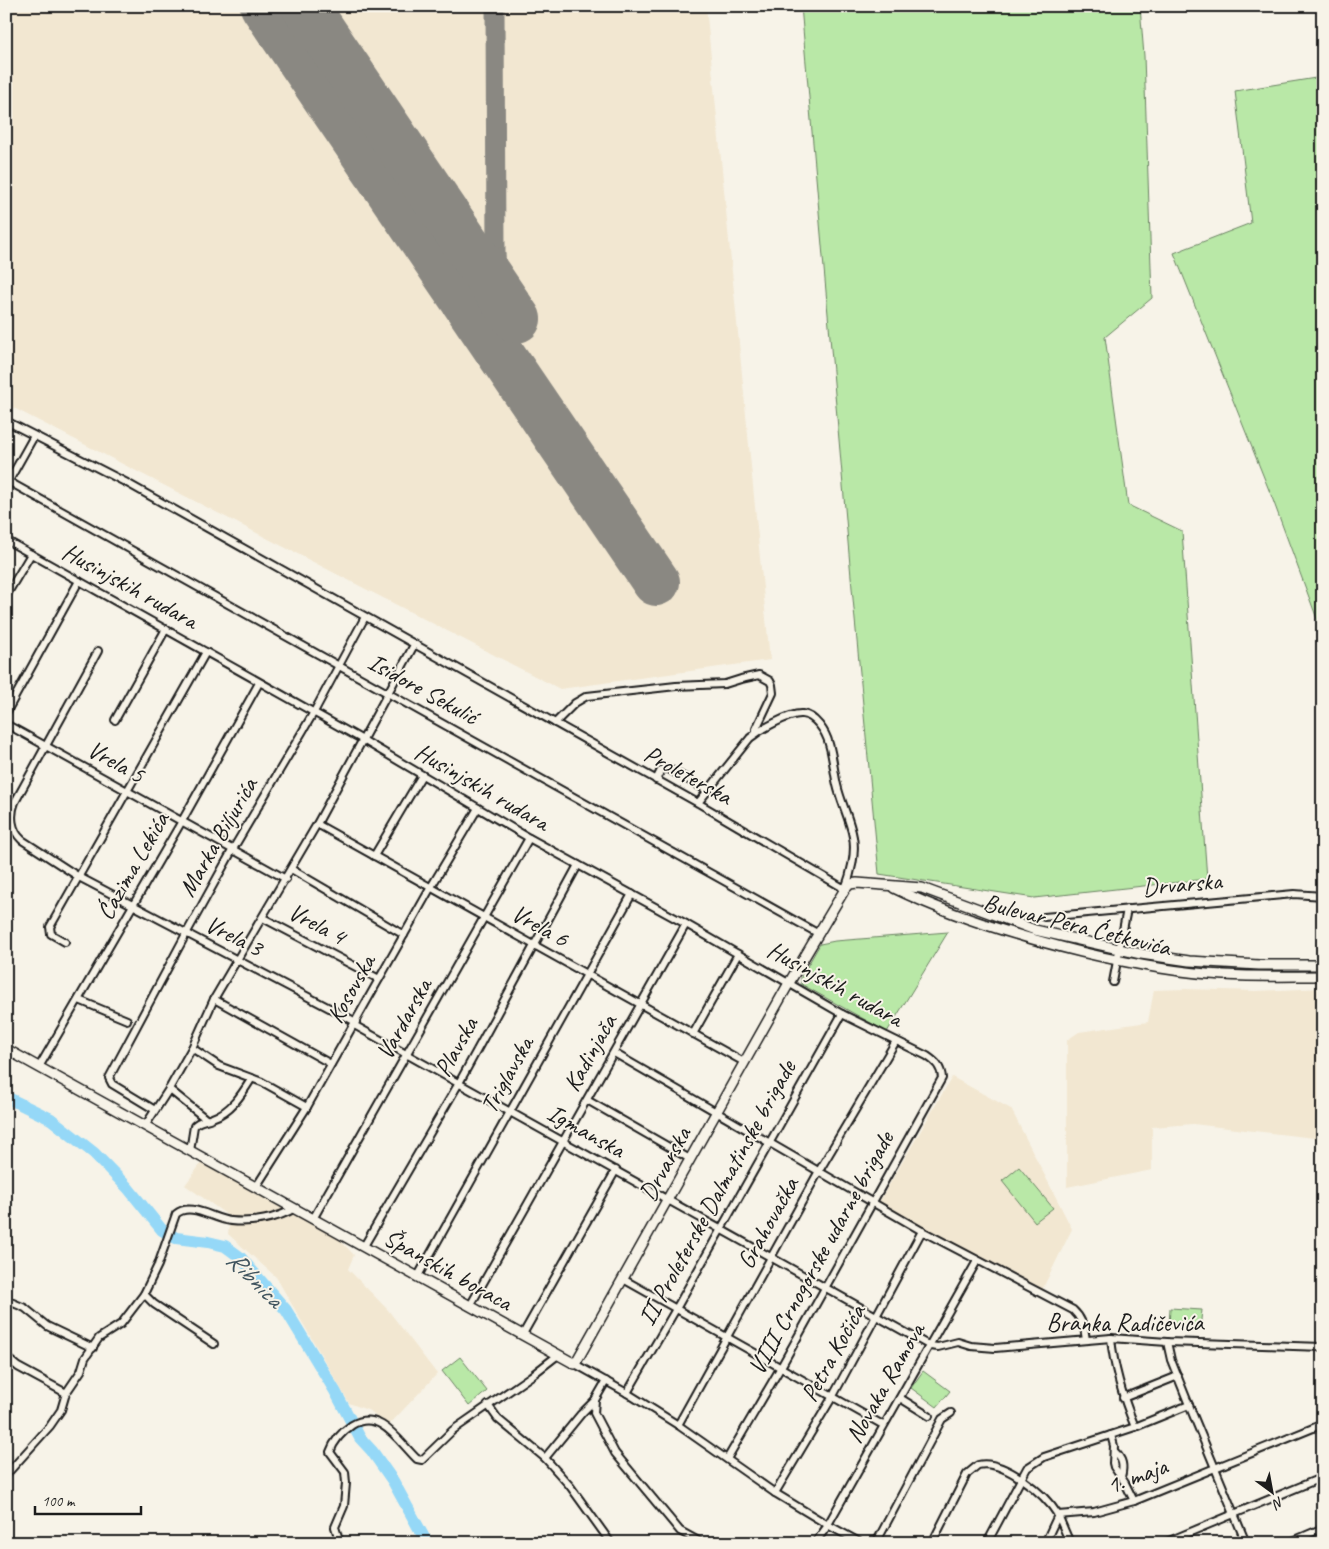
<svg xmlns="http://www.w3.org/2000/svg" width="1329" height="1549" font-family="Caveat,sans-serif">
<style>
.built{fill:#f2e7d1}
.green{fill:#b9e8a7;stroke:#6a8262}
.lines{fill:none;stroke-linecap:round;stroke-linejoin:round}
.river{stroke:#95d8f7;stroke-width:12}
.taxiway{stroke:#8a8882;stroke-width:19}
.runway{stroke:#8a8882;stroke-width:48}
.street-casing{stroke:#1c1c1c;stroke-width:10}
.secondary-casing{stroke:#1c1c1c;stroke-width:12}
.street{stroke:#f7f3e8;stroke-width:6}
.secondary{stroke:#f7f3e8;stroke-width:9}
.labels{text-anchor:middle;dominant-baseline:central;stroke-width:4;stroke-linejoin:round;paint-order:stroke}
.street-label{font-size:25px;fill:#1c1c1c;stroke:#f7f3e8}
.water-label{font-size:26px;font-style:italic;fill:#40545e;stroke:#f7f3e8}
</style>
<rect width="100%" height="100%" fill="#f7f3e8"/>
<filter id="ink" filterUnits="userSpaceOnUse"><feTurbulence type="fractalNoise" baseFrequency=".02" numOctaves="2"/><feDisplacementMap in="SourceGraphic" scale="10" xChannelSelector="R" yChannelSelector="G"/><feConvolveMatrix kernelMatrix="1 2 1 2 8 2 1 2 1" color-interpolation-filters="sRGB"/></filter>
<g filter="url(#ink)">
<!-- built -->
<g class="built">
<path d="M6 6H706L770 660 560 689 6 404Z"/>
<path d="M1323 988V1139L1193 1124 1152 1127V1170L1067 1187V1040L1079 1032 1148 1022 1154 990 1184 989 1256 991Z"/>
<path d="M952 1077 1011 1109 1072 1229 1040 1294 878 1204Z"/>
<path d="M203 1161 336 1236 354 1255 348 1269 388 1310 437 1374 387 1427 370 1411 349 1403 276 1277 228 1234 230 1217 185 1185Z"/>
</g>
<!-- green -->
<g class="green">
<path d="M801 6H1140L1144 56 1152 298 1105 337 1128 505 1182 531 1207 879 1034 898 879 874 852 588Z"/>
<path d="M1322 77 1323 79V635L1273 500 1174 253 1251 223 1235 91Z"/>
<path d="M948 932 887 1032 801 984V977L820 944 835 941Z"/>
<path d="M1019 1167 1053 1208 1035 1222 1002 1181Z"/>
<path d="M1170 1308 1202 1310 1200 1329 1169 1327Z"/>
<path d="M460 1357 487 1391 469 1406 442 1371Z"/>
<path d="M923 1371 950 1391 937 1407 911 1388Z"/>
</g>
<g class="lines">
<!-- river -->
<path class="river" d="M6 1097 51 1119 94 1153 128 1188 162 1230 176 1238 208 1242 225 1246 240 1257 286 1310 335 1391 360 1438 372 1451 393 1481 427 1543"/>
<!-- taxiway -->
<g class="taxiway">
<path d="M495 6 496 256 497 275 500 295"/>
<path d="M477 260 487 262 496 256"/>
</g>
<!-- runway -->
<g class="runway">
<path d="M264 6 656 582"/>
<path d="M305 6 517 319"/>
</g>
<!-- street casing -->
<g class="street-casing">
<g id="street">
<path d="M6 421 127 483 698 803 845 889C851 874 856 853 853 837 850 819 841 803 837 785 834 772 833 757 829 744 826 732 815 715 802 714 789 713 760 730 750 738L698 803"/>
<path d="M6 480 819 934"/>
<path d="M6 486 34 436"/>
<path d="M6 540 363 740 529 838 686 924 842 1014 927 1056C936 1062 941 1067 942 1078L781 1367 727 1459"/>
<path d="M6 596 31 554"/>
<path d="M98 651 15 802C10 815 11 830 22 840L79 877 356 1022"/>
<path d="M6 713 79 581"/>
<path d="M115 720 166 629"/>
<path d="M555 723 575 703 587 696 676 686 725 684 741 679 759 675 770 681 772 685 773 693 756 729V733"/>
<path d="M6 724 286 879"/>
<path d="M656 780 661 770 667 768 707 790"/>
<path d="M317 824 744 1062"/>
<path d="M374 856 422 775"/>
<path d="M291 869 404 935"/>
<path d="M1044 917 1294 894 1323 896"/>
<path d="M263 918 379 979"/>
<path d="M65 942 51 934 50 927 206 652"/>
<path d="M1113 982 1127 909"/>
<path d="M214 999 331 1064"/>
<path d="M79 1000 127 1020"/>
<path d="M354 1025 930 1346 938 1347 958 1342 971 1346 995 1348 1111 1338 1167 1342 1323 1347"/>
<path d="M693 1034 738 954"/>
<path d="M192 1048 219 1066 262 1082 307 1107"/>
<path d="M614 1053 922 1231 1073 1310C1082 1318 1085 1328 1086 1340"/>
<path d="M39 1067 182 821 259 683"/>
<path d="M169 1089 206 1119"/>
<path d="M587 1100 690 1159"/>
<path d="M155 1110 112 1084 109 1078 186 934 233 849 314 712 365 617"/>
<path d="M145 1126 169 1089 192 1048 214 999 317 824 414 645"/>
<path d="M190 1151 194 1126C199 1120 205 1121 212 1118 231 1112 242 1094 252 1078"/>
<path d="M256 1187 307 1107 431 887 478 808"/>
<path d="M313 1219 529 838"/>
<path d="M364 1246 459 1083 578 865"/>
<path d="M418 1276 632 894"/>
<path d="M623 1279 883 1425"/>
<path d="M144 1294 154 1304 214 1344"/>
<path d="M6 1300 25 1308 47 1326 93 1348"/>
<path d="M470 1306 686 924"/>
<path d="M523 1334 616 1170"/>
<path d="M1111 1338C1114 1370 1123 1398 1135 1427"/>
<path d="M1167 1342 1171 1360 1189 1405 1246 1543"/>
<path d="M6 1357 18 1367 66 1393"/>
<path d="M575 1364 627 1393 678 1425 775 1493 828 1525 861 1543"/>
<path d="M606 1381 595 1400 594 1413 615 1453 680 1531 702 1543"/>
<path d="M627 1393 676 1309 842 1014"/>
<path d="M900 1398 929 1416"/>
<path d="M1123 1398 1178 1376"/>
<path d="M488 1405 498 1419 545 1458 570 1486 611 1543"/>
<path d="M678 1425 819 1171 896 1041"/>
<path d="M1111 1435 1114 1446 1113 1463 1114 1467 1125 1483 1134 1501"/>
<path d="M1114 1451C1123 1459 1124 1466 1121 1477"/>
<path d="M545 1458 581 1414 595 1400"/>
<path d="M6 1475 50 1426 61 1410 66 1393 81 1371 85 1358 99 1338 121 1324 144 1294 158 1265 176 1214C191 1201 214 1220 231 1221 252 1223 277 1219 295 1208"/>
<path d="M775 1493 833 1396 922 1231"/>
<path d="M1058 1515 1070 1543"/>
<path d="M340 1543 335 1527 344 1506 346 1483 345 1472 330 1452C334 1441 343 1431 352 1425 380 1408 400 1443 417 1459L422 1460 453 1430 531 1376 558 1355"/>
<path d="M815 1543 826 1528 977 1261"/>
<path d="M876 1543 942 1419 951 1413"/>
<path d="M932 1543 967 1474 978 1465C1004 1459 1045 1494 1058 1515L1094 1512 1134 1501 1323 1424"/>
<path d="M987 1543 1027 1468 1044 1457 1135 1427 1189 1405"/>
<path d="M1045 1543 1058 1515"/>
<path d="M1164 1543 1323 1477"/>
<path d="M1288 1543 1323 1528"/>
</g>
</g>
<!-- secondary casing -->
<g class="secondary-casing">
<g id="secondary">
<path d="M894 888C953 917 1017 936 1081 952 1127 963 1176 973 1224 975 1257 977 1290 976 1323 976"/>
<path d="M6 1049 575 1364 789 983 845 889 850 884 857 883 922 888 1035 930 1141 954 1189 961 1259 965H1323"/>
</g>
</g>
<!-- street -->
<use href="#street" class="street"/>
<!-- secondary -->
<use href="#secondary" class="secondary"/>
</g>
</g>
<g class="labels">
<!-- street labels -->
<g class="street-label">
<text transform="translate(130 586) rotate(29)">Husinjskih rudara</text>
<text transform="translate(423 689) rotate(29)">Isidore Sekulić</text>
<text transform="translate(116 762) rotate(29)">Vrela 5</text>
<text transform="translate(688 775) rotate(29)">Proleterska</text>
<text transform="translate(482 787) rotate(30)">Husinjskih rudara</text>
<text transform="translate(218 837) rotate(-60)">Marka Biljurića</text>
<text transform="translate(133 866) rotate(-60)">Ćazima Lekića</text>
<text transform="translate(1182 884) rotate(-5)">Drvarska</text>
<text transform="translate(317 924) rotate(28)">Vrela 4</text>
<text transform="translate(1077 925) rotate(14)">Bulevar Pera Ćetkovića</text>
<text transform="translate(540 926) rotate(29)">Vrela 6</text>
<text transform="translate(234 936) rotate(27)">Vrela 3</text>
<text transform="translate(835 984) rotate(29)">Husinjskih rudara</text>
<text transform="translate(351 989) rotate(-61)">Kosovska</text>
<text transform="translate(404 1019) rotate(-61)">Vardarska</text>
<text transform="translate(456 1047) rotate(-61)">Plavska</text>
<text transform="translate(590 1053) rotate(-61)">Kadinjača</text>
<text transform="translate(507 1075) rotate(-61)">Triglavska</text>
<text transform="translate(586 1131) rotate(29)">Igmanska</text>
<text transform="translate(665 1164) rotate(-61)">Drvarska</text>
<text transform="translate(717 1193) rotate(-61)">II Proleterske Dalmatinske brigade</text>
<text transform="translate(768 1223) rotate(-61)">Grahovačka</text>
<text transform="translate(821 1253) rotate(-61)">VIII Crnogorske udarne brigade</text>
<text transform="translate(448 1270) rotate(29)">Španskih boraca</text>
<text x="1125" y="1323">Branka Radičevića</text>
<text transform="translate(833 1353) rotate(-61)">Petra Kočića</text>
<text transform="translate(885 1383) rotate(-60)">Novaka Ramova</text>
<text transform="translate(1137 1476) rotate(-20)">1. maja</text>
</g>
<!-- water labels -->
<g class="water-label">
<text transform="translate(255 1279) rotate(45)">Ribnica</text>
</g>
</g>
<!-- margin -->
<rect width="1329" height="1549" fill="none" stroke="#f7f3e8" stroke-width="25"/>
<rect x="12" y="12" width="1304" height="1524" fill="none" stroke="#1c1c1c" stroke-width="2" filter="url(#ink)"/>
<!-- north arrow -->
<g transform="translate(1272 1492) rotate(148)" stroke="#f7f3e8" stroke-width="4" paint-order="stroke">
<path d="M0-4L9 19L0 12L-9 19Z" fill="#1c1c1c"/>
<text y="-8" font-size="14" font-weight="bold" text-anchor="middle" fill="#1c1c1c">N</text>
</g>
<!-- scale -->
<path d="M35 1506v8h106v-8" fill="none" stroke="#1c1c1c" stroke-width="2.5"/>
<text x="42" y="1506" font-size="15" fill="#1c1c1c" stroke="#f7f3e8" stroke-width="4" paint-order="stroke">100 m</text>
</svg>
